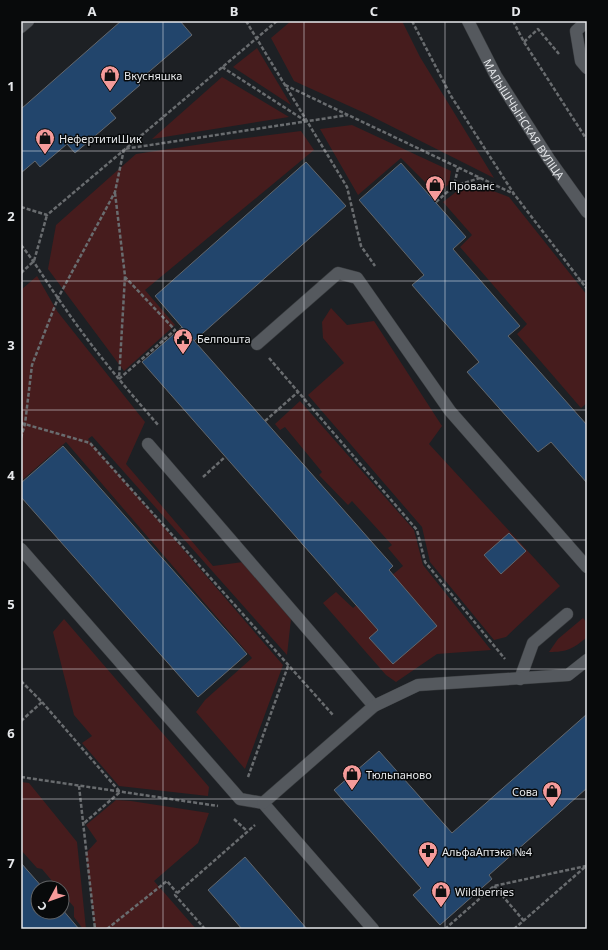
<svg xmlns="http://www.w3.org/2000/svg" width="608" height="950" font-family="'Noto Sans',sans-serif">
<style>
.green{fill:#461c1d}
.building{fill:#22456c;stroke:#63676c}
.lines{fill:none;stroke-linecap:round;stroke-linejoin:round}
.minor-casing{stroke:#383b3e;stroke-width:13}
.path{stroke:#696c6f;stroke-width:2.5;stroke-dasharray:4 2;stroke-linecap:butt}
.minor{stroke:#55595e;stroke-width:12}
.grid{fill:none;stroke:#e6e8eb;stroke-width:1;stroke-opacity:0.55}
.labels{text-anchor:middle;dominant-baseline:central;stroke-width:3;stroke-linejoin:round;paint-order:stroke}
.poi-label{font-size:11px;fill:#e6e8eb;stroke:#080a0b;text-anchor:start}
.street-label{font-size:11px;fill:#e6e8eb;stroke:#080a0b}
.neatline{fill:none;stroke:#e6e8eb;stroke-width:1.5}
.grid-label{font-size:13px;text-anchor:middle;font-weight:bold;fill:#e6e8eb}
</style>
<rect width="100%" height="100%" fill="#1d2024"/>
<!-- green -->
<g class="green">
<path d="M291 21H402L420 57 494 178 369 115 294 81 271 38Z"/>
<path d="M257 48 291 105 233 67Z"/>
<path d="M222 77 289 117 152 139Z"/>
<path d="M352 125 451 171 449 184 437 194 401 158 358 195 320 129Z"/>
<path d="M301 131 314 150 145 290 175 325 124 371 48 269 56 225 136 154 222 141Z"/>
<path d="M480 186 509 197 587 295V403L581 408 517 334 527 324 460 247 472 235 443 202 456 192Z"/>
<path d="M37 276 57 311 145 422 126 464 213 566 243 562 291 619 287 655 92 436 88 439 283 665 245 769 196 712 205 700 252 658 66 442 21 481V290Z"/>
<path d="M331 308 347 325 374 321 442 426 429 444 560 586 506 637 494 640 430 562 422 527 308 395 344 363 323 338 322 322Z"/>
<path d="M300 401 414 530 423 565 491 650 437 654 396 682 386 675 323 603 336 592 353 608 403 566 388 548 392 545 352 501 348 505 319 475 322 472 285 427 280 430 275 424Z"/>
<path d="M583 618 587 623V637C573 649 567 652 549 652L558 639Z"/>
<path d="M64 619 209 787 208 796 119 786 82 743 92 736 74 715 53 632Z"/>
<path d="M21 782 29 783 77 842 86 929H83L74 917V907L62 893V888H58L42 869 37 868 21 850Z"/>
<path d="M116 800 131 801 209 813 198 843 154 881 196 929H95L86 853 97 841 86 825Z"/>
</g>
<!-- building -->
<g class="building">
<path d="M121 21H180L192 35 137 82 140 85 110 111 116 118 75 153 67 144 40 167 35 161 21 173V109Z"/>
<path d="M306 162 346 206 194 341 155 296Z"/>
<path d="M401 163 466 237 453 249 520 326 508 336 587 425V483L551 442 538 452 467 372 479 362 412 285 424 275 359 200Z"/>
<path d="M182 327 393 566 389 570 437 626 393 664 369 638 378 630 142 362Z"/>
<path d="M63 446 247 654 198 697 21 497V483Z"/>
<path d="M509 533 526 551 501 574 484 555Z"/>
<path d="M587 714V788L489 875 492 879 440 925 413 895 421 888 334 790 379 751 452 833Z"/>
<path d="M245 857 307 929H242L208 890Z"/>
<path d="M21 863 43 888H38V912H62V909L79 929H21Z"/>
</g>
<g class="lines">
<!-- minor casing -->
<g class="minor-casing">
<g id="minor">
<path id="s1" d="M468 21 496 76 549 159 587 212"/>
<path d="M587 21 576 31 581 61 587 68"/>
<path d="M21 27 28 21"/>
<path d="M257 344 338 273 357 278 450 411 587 567"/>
<path d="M148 444 374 706"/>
<path d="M21 549 240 799 263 803 373 929"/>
<path d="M520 679 533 643 567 614"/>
<path d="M263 803 374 706 418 685 568 675 587 660"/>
</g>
</g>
<!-- path -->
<g class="path">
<path d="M246 21 347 187 361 246 375 266"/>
<path d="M412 21 451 96 514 194 587 289"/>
<path d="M513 21 524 42 587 140"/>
<path d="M524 42 538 29 559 54"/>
<path d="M222 67 307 122"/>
<path d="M285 85 514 194"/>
<path d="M458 168 454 186 480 178"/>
<path d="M115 193 125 276 119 379"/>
<path d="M436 202 454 186"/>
<path d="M21 207 47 215 277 21"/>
<path d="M21 245C35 262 45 280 58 298 88 343 123 385 159 426"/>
<path d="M21 273 34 261 47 215"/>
<path d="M269 358 417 530 425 562 505 659"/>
<path d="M119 379 175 330 125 277"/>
<path d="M265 421 298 392"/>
<path d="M21 423 90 443 333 715"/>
<path d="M21 438 25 424 32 365 58 298 115 192 124 149 348 115"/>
<path d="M203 477 225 457"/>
<path d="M21 681 42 702 21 721"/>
<path d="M42 702 120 792 83 824"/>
<path d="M21 777 218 806"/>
<path d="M248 777 288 666"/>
<path d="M79 786 95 929"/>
<path d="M234 819 247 831"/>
<path d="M494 886 524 921"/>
<path d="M107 929 167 881 177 893"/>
<path d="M205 929 175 895 255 825"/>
<path d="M445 929 494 886 586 866"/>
<path d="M514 929 585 867"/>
</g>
<!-- minor -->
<use href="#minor" class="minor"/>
</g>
<!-- grid -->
<path class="grid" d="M163 21V929M304 21V929M445 21V929M21 151H587M21 281H587M21 410H587M21 540H587M21 669H587M21 799H587"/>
<!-- icons -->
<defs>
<g id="shop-pin" transform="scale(1)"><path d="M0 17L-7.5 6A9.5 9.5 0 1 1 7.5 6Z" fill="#f59b9a" stroke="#080a0b"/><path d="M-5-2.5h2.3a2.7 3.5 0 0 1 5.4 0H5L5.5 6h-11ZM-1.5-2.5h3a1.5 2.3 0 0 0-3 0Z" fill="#111"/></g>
<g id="civic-pin" transform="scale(1)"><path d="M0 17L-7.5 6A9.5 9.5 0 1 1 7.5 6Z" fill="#f59b9a" stroke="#080a0b"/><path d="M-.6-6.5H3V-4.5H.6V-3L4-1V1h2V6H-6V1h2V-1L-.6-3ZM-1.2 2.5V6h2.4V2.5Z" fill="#111"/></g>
<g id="pharmacy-pin" transform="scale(1)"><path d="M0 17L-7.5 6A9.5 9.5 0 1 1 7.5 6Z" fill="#f59b9a" stroke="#080a0b"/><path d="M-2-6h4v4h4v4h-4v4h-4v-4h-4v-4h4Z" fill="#111"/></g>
</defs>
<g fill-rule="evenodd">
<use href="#shop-pin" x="110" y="75"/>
<use href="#shop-pin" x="45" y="138"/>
<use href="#shop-pin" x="435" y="185"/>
<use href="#civic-pin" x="183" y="338"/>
<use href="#shop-pin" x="352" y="774"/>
<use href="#shop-pin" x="552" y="791"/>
<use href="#pharmacy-pin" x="428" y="851"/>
<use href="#shop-pin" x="441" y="891"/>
</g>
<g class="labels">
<!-- poi labels -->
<g class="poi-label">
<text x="124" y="75">Вкусняшка</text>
<text x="59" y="138">НефертитиШик</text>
<text x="449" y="185">Прованс</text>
<text x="197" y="338">Белпошта</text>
<text x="366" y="774">Тюльпаново</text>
<text x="538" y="791" text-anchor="end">Сова</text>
<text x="442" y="851">АльфаАптэка №4</text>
<text x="455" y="891">Wildberries</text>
</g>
<!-- street labels -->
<g class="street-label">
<text stroke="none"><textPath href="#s1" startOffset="113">МАЛЫШЧЫНСКАЯ ВУЛІЦА</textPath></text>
</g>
</g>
<!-- border -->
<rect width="608" height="950" fill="none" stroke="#080a0b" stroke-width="44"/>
<!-- north arrow -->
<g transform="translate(50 900) rotate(229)"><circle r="19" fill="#080a0b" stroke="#616365"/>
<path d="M0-3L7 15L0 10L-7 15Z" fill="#f59b9a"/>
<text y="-6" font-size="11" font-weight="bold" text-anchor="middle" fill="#e6e8eb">С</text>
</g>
<rect x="22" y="22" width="564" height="906" class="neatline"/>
<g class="grid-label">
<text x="92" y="16">A</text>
<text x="234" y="16">B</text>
<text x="374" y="16">C</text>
<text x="516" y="16">D</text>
<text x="11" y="91">1</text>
<text x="11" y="221">2</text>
<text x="11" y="350">3</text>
<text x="11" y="480">4</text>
<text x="11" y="609">5</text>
<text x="11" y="738">6</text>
<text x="11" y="868">7</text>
</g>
</svg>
